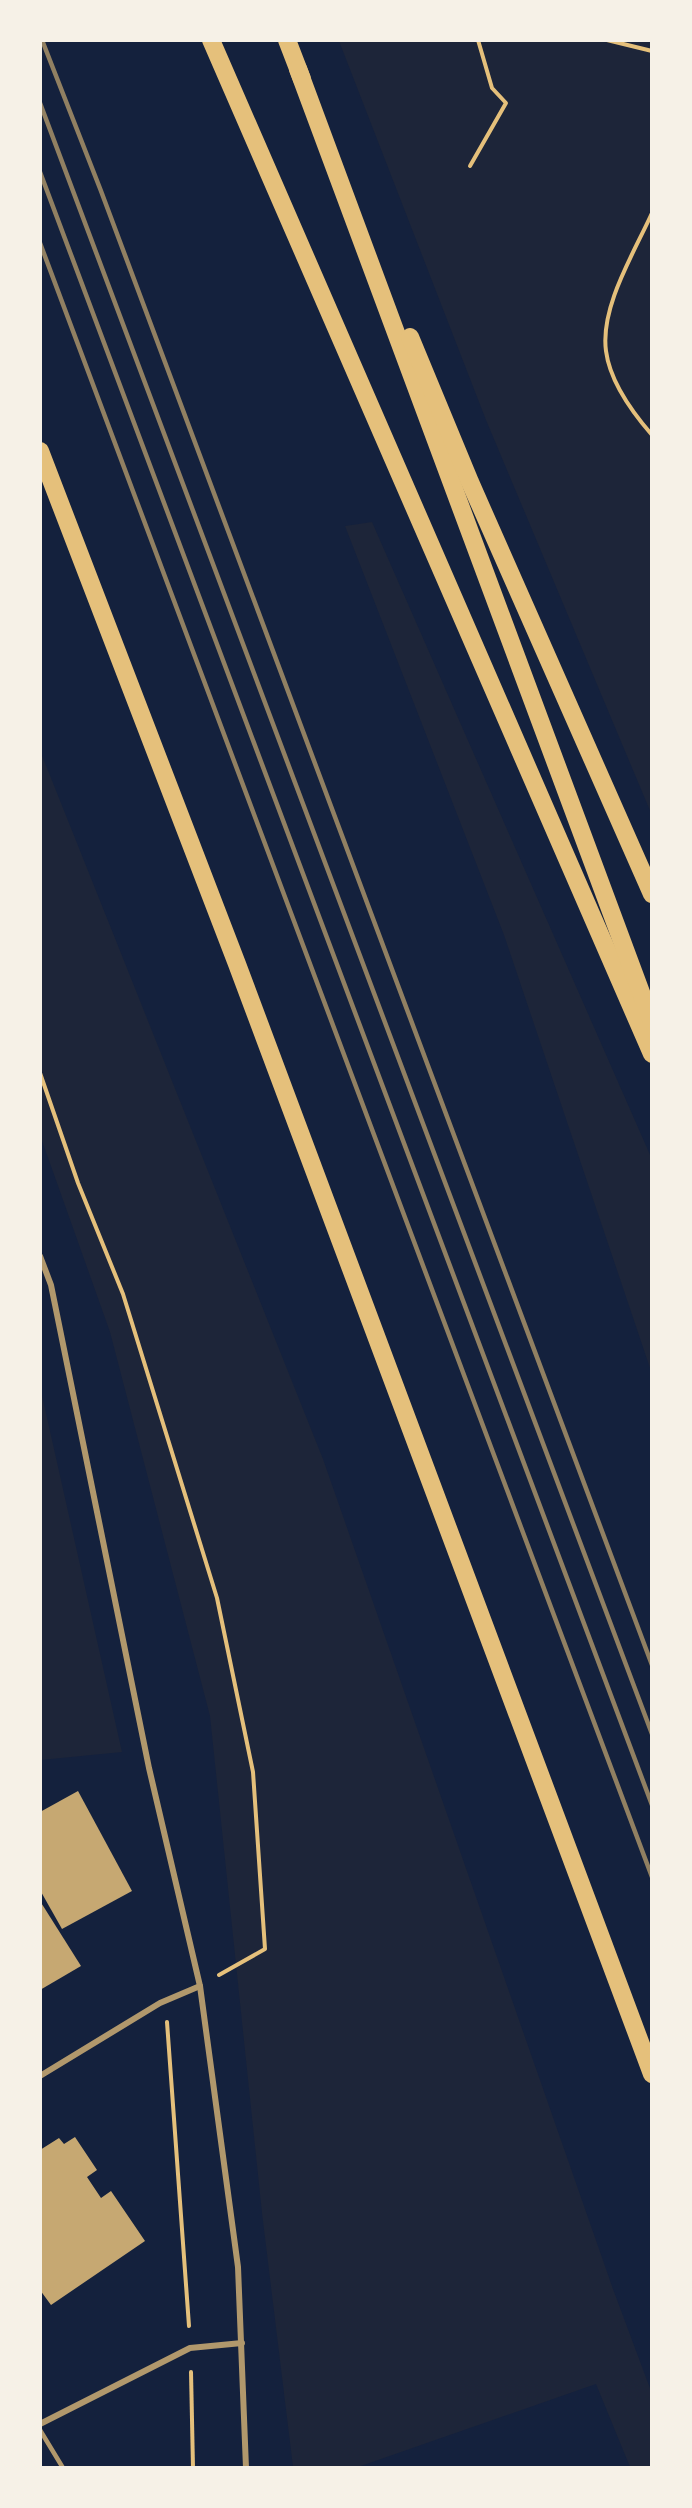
<svg xmlns="http://www.w3.org/2000/svg" width="692" height="2508" font-family="Montserrat,sans-serif">
<style>
.green{fill:#1d2539}
.building{fill:#c6a872}
.lines{fill:none;stroke-linecap:round;stroke-linejoin:round}
.path{stroke:#e5c07b;stroke-width:4}
.service{stroke:#b1986c;stroke-width:4.5}
.minor{stroke:#b1986c;stroke-width:6}
.motorway{stroke:#e5c07b;stroke-width:18}
.rail{stroke:#918062;stroke-width:4.5}
</style>
<rect width="100%" height="100%" fill="#14213d"/>
<!-- green -->
<g class="green">
<path d="M339 41H651V813L486 420Z"/>
<path d="M372 522 651 1157V1371L504 935 345 526Z"/>
<path d="M41 753 323 1459 613 2289 651 2391V2467H630L596 2384 358 2467H293L262 2213 210 1716 110 1332 41 1138Z"/>
<path d="M41 1391 122 1752 41 1760Z"/>
</g>
<!-- building -->
<g class="building">
<path d="M78 1791 132 1891 62 1929 40 1890V1812Z"/>
<path d="M40 1901 81 1966 40 1990Z"/>
<path d="M75 2137 97 2170 87 2177 101 2198 111 2191 145 2241 51 2305 40 2290V2150L59 2138 64 2144Z"/>
</g>
<g class="lines">
<!-- path -->
<g class="path">
<path d="M607 40 652 51"/>
<path d="M470 166 506 103 492 88 478 40"/>
<path d="M652 213C634 253 600 307 606 351 610 382 632 412 652 435"/>
<path d="M40 1073 78 1183 123 1294 217 1598 253 1772 265 1949 219 1975"/>
<path d="M167 2022 189 2326"/>
<path d="M191 2372 193 2468"/>
</g>
<!-- service -->
<path class="service" d="M40 2430 63 2468"/>
<!-- minor -->
<g class="minor">
<path d="M40 1256 51 1285 149 1768 200 1986 238 2267 246 2468"/>
<path d="M40 2076 160 2003 200 1986"/>
<path d="M40 2424 190 2348 242 2343"/>
</g>
<!-- motorway -->
<g class="motorway">
<path d="M211 40 652 1054"/>
<path d="M287 40 302 79"/>
<path d="M298 69 652 1022"/>
<path d="M410 337 470 482 652 894"/>
<path d="M40 451 237 964 652 2074"/>
</g>
<!-- rail -->
<g class="rail">
<path d="M42 40 101 191 652 1665"/>
<path d="M40 103 652 1734"/>
<path d="M40 172 652 1805"/>
<path d="M40 243 652 1877"/>
</g>
</g>
<!-- border -->
<rect width="692" height="2508" fill="none" stroke="#f6f1e7" stroke-width="84"/>
</svg>
